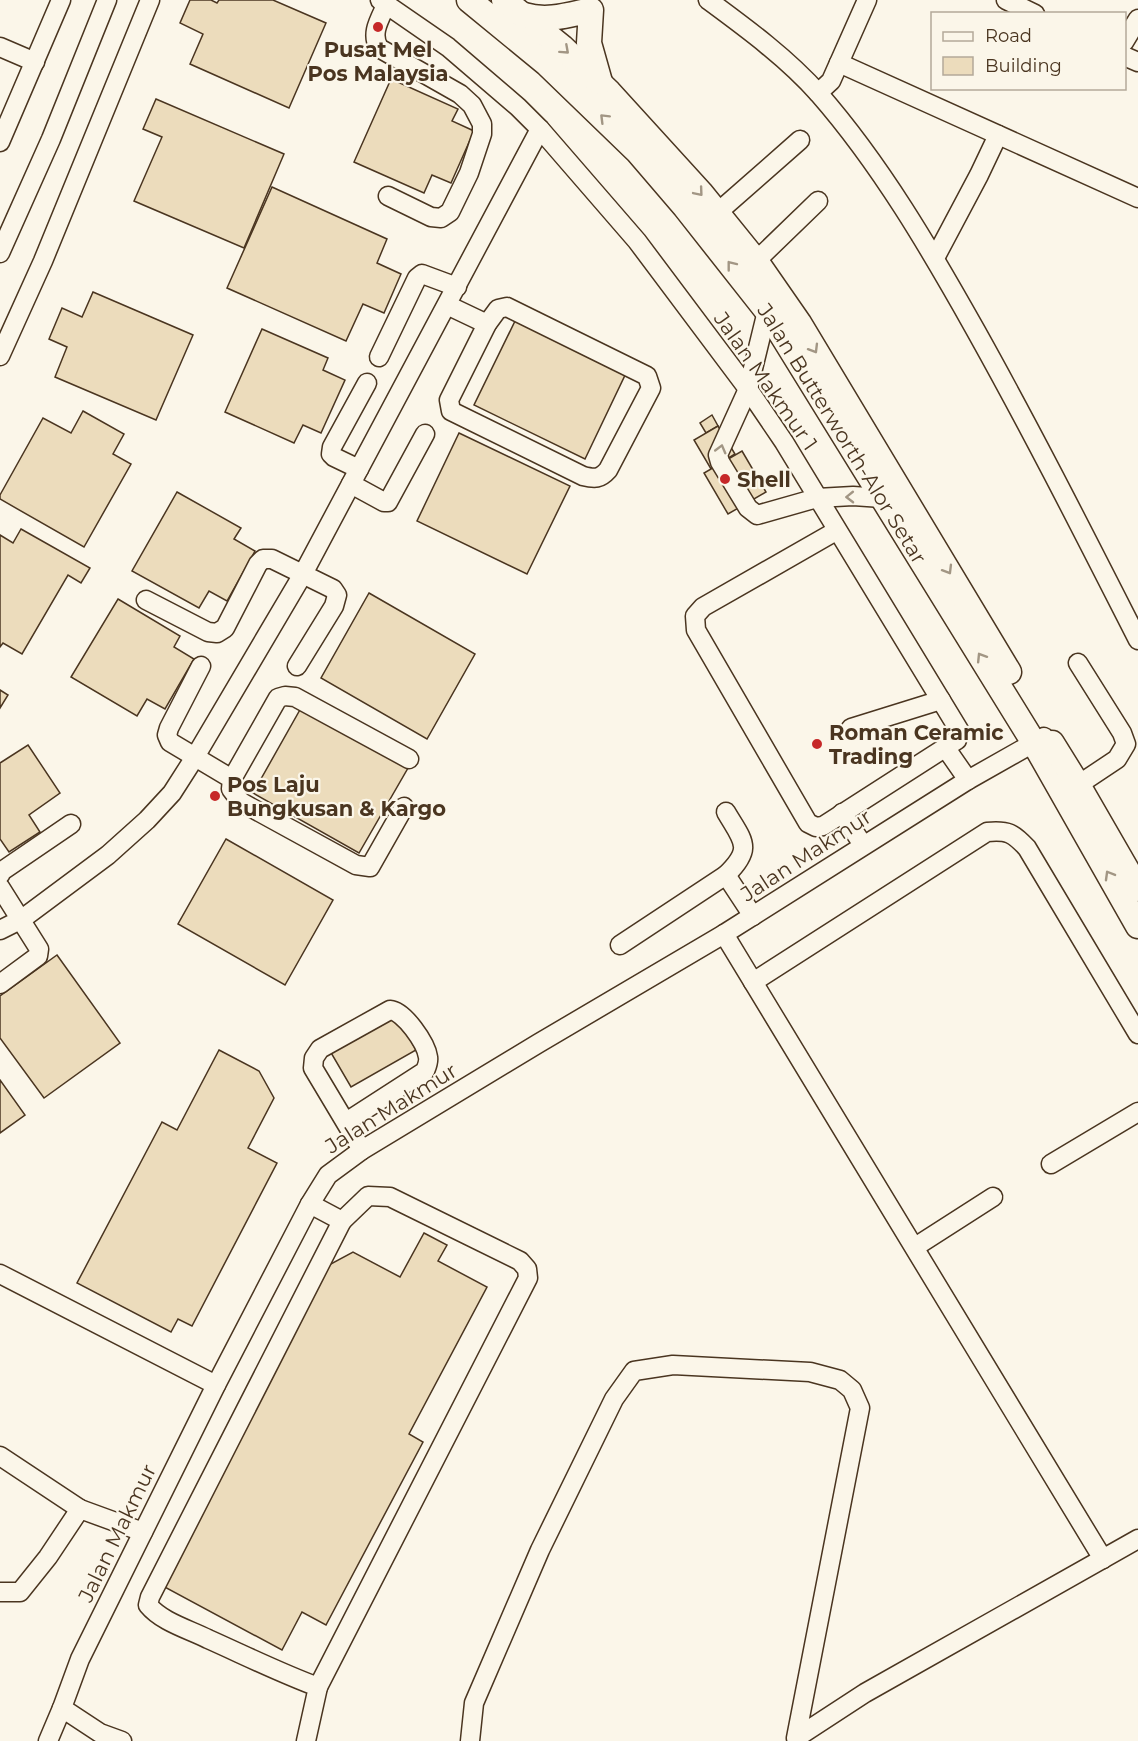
<svg xmlns="http://www.w3.org/2000/svg" width="1138" height="1741" font-family="Montserrat,sans-serif">
<style>
.building{fill:#ecdcbc;stroke:#4a3520;stroke-width:1.5}
.lines{fill:none;stroke-linecap:round;stroke-linejoin:round}
.minor-casing{stroke:#4a3520;stroke-width:21}
.major-casing{stroke:#4a3520;stroke-width:27}
.minor{stroke:#fbf6e9;stroke-width:18}
.major{stroke:#fbf6e9;stroke-width:24}
.oneway{stroke:#a29684}
.poi-dot{fill:#c62828;stroke:#fbf6e9;stroke-width:2}
.labels{text-anchor:middle;dominant-baseline:central;stroke-width:4.5;stroke-linejoin:round;paint-order:stroke}
.poi-label{font-size:21px;font-weight:bold;fill:#4a3520;stroke:#fbf6e9;text-anchor:start}
.street-label{font-size:21px;fill:#4a3520;stroke:#fbf6e9}
</style>
<rect width="100%" height="100%" fill="#fbf6e9"/>
<!-- building -->
<g class="building">
<path d="M190 0H211L217 3 219 0H273L326 23 289 108 190 64 203 34 180 23Z"/>
<path d="M391 79 458 109 452 121 474 131 451 183 432 175 424 193 354 162Z"/>
<path d="M156 99 284 154 244 248 134 201 162 137 143 129Z"/>
<path d="M272 187 387 239 377 263 401 274 384 313 363 304 346 341 227 288Z"/>
<path d="M93 292 193 335 156 420 55 377 67 347 49 339 62 308 82 317Z"/>
<path d="M517 317 627 371 585 459 474 405Z"/>
<path d="M262 329 328 358 323 370 345 380 321 433 303 425 294 443 225 412Z"/>
<path d="M83 411 124 434 113 454 131 464 84 547 0 499V495L43 418 71 433Z"/>
<path d="M712 415 718 426 706 433 700 423Z"/>
<path d="M718 426 735 454 711 469 694 440Z"/>
<path d="M459 433 570 486 527 574 417 521Z"/>
<path d="M742 451 766 492 728 514 704 473Z"/>
<path d="M177 492 241 528 234 539 255 551 227 601 209 591 199 608 132 571Z"/>
<path d="M21 529 90 568 81 583 68 575 22 654 3 643 0 647V535L13 543Z"/>
<path d="M369 593 475 654 427 739 321 678Z"/>
<path d="M118 599 180 636 174 647 194 659 165 709 147 699 137 716 71 677Z"/>
<path d="M0 690 8 695 0 708Z"/>
<path d="M301 708 408 768 359 853 253 793Z"/>
<path d="M28 745 60 793 29 815 40 832 9 852 0 839V763Z"/>
<path d="M226 839 333 900 285 985 178 924Z"/>
<path d="M57 955 120 1043 44 1098 0 1038V996Z"/>
<path d="M395 1013 416 1050 351 1087 330 1051Z"/>
<path d="M219 1050 259 1071 274 1098 248 1148 277 1163 192 1326 178 1319 171 1332 77 1283 162 1122 177 1130Z"/>
<path d="M0 1080 25 1115 0 1133Z"/>
<path d="M424 1233 447 1245 438 1261 487 1287 409 1434 423 1442 326 1625 302 1612 282 1650 159 1584 327 1266 353 1252 400 1277Z"/>
</g>
<g class="lines">
<!-- minor casing -->
<g class="minor-casing">
<g id="minor">
<path d="M380 0 448 47 518 107 540 129 637 241 748 389 784 442 959 730 957 740 823 826 816 827 808 823 696 630 695 616 703 607 836 531"/>
<path d="M708 0C746 28 787 58 819 94 881 165 930 249 976 331 1033 433 1085 536 1138 640"/>
<path d="M1006 0 1035 14"/>
<path d="M387 3C380 19 370 33 379 48L460 94 472 105 482 124V134L469 173 450 212 441 218 431 217 388 196"/>
<path d="M1124 42 1138 19"/>
<path d="M0 47 35 62"/>
<path d="M1124 56 1138 62"/>
<path d="M839 63 1138 198"/>
<path d="M818 93 831 81 867 0"/>
<path d="M0 142 61 0"/>
<path d="M717 213 800 140"/>
<path d="M0 253 51 139 107 0"/>
<path d="M935 258 979 175 998 135"/>
<path d="M756 261 818 201"/>
<path d="M447 305 487 324"/>
<path d="M507 307 647 376 651 388 608 470C600 479 595 479 583 476L451 411 449 400 487 324 498 309Z"/>
<path d="M767 311 748 389 718 455 720 462 748 508 757 515 817 498 853 496 882 498"/>
<path d="M0 356 43 261 150 0"/>
<path d="M379 357 417 278 422 274 457 287"/>
<path d="M359 469 334 457 331 454 332 447 367 383"/>
<path d="M351 484 384 502H388L425 434"/>
<path d="M146 600 208 632 217 633 225 628 258 564 263 559H272L333 589 337 595 334 606 297 666"/>
<path d="M1078 663 1122 733 1126 744 1117 759 1078 785"/>
<path d="M201 666 169 728 167 735 170 742 232 779 231 789 241 802 356 865 370 867 404 807"/>
<path d="M851 728 941 700"/>
<path d="M945 747 968 780"/>
<path d="M232 779 278 698 285 696 295 697 409 759"/>
<path d="M842 813 863 845"/>
<path d="M0 875 2 871 71 824"/>
<path d="M726 875C754 848 743 841 726 812"/>
<path d="M0 887 39 949 38 956 0 984"/>
<path d="M0 930 22 919 108 855 147 820 172 793 195 757 303 574 540 129"/>
<path d="M724 934 1103 1559"/>
<path d="M620 945 726 875 753 916"/>
<path d="M753 982 987 832C1008 830 1013 833 1027 848L1138 1034"/>
<path d="M346 1122 425 1071C427 1066 429 1062 428 1057 426 1043 404 1011 390 1010L320 1049 314 1058 313 1068 362 1150"/>
<path d="M1051 1164 1138 1112"/>
<path d="M915 1247 993 1197"/>
<path d="M0 1274 216 1385"/>
<path d="M0 1456 80 1509"/>
<path d="M0 1592H20L48 1557 80 1509 143 1532"/>
<path d="M318 1687 528 1278 527 1269 520 1261 390 1197 368 1196 342 1221"/>
<path d="M48 1741 62 1708"/>
<path d="M122 1741 100 1733 62 1708 80 1659 216 1385 310 1204 328 1175 362 1150 539 1043 724 934 968 780 1044 737"/>
<path d="M306 1741 318 1687C280 1673 244 1655 208 1639 188 1629 162 1622 148 1605L150 1597 342 1221 310 1204"/>
<path d="M470 1741 474 1703 540 1550 614 1399 634 1371 673 1365 810 1372 840 1380 852 1390 860 1408 796 1738 865 1693 1138 1539"/>
</g>
</g>
<!-- major casing -->
<g class="major-casing">
<g id="major">
<path id="s1" d="M469 0 547 64 637 151 685 207 767 311 1034 743 1138 926"/>
<path d="M504 0 562 47 609 92 701 193 756 261 799 323 1009 672"/>
<path d="M524 15C547 22 568 15 591 10L589 43 600 82"/>
<path d="M1052 743 1078 785 1138 889"/>
</g>
</g>
<!-- minor -->
<use href="#minor" class="minor"/>
<!-- major -->
<use href="#major" class="major"/>
</g>
<!-- one-way arrows -->
<defs><path id="oneway-chevron" d="M-2-3.5L2.5 0L-2 3.5" fill="none" stroke-width="1.6" stroke-linecap="round" stroke-linejoin="round" transform="scale(1.5)"/></defs>
<g class="oneway">
<use href="#oneway-chevron" transform="translate(565 50) rotate(42)"/>
<use href="#oneway-chevron" transform="translate(604 118) rotate(-135)"/>
<use href="#oneway-chevron" transform="translate(699 192) rotate(50)"/>
<use href="#oneway-chevron" transform="translate(731 265) rotate(-128)"/>
<use href="#oneway-chevron" transform="translate(814 349) rotate(59)"/>
<use href="#oneway-chevron" transform="translate(721 449) rotate(-75)"/>
<use href="#oneway-chevron" transform="translate(850 497) rotate(179)"/>
<use href="#oneway-chevron" transform="translate(948 570) rotate(59)"/>
<use href="#oneway-chevron" transform="translate(981 657) rotate(-122)"/>
<use href="#oneway-chevron" transform="translate(1109 875) rotate(-120)"/>
</g>
<!-- markers -->
<g class="poi-dot">
<circle cx="378" cy="27" r="6"/>
<circle cx="725" cy="479" r="6"/>
<circle cx="817" cy="744" r="6"/>
<circle cx="215" cy="796" r="6"/>
</g>
<g class="labels">
<!-- poi labels -->
<g class="poi-label">
<text x="378" y="49" text-anchor="middle">Pusat Mel<tspan x="378" dy="24">Pos Malaysia</tspan></text>
<text x="737" y="479">Shell</text>
<text x="829" y="732">Roman Ceramic<tspan x="829" dy="24">Trading</tspan></text>
<text x="227" y="784">Pos Laju<tspan x="227" dy="24">Bungkusan &amp; Kargo</tspan></text>
</g>
<!-- street labels -->
<g class="street-label">
<text transform="translate(766 381) rotate(55)">Jalan Makmur 1</text>
<text stroke="none"><textPath href="#s1" startOffset="576">Jalan Butterworth-Alor Setar</textPath></text>
<text transform="translate(806 855) rotate(-33)">Jalan Makmur</text>
<text transform="translate(391 1108) rotate(-32)">Jalan Makmur</text>
<text transform="translate(117 1533) rotate(-64)">Jalan Makmur</text>
</g>
</g>
<!-- legend -->
<rect x="931" y="12" width="195" height="78" fill="#fbf6e9" stroke="#b4a999" stroke-width="1.5"/>
<rect x="943" y="32" width="30" height="9" fill="#fbf6e9" stroke="#b4a999" stroke-width="1.5"/>
<text x="985" y="42" font-size="18" fill="#4a3520">Road</text>
<rect x="943" y="57" width="30" height="18" fill="#ecdcbc" stroke="#b4a999" stroke-width="1.5"/>
<text x="985" y="72" font-size="18" fill="#4a3520">Building</text>
</svg>
